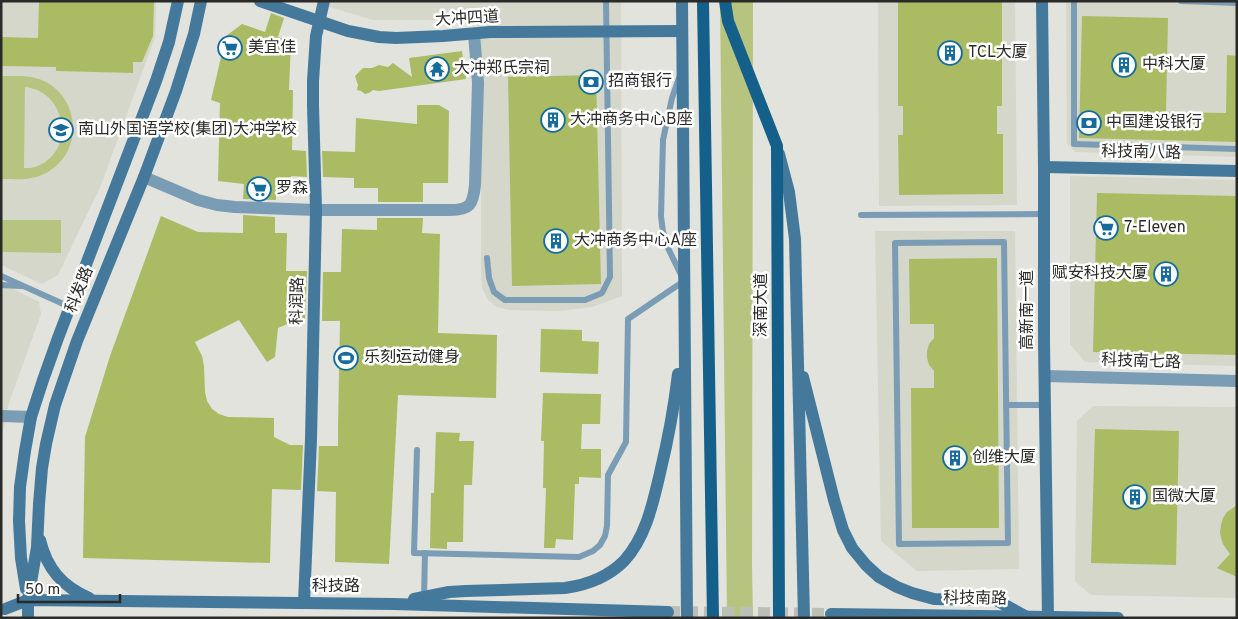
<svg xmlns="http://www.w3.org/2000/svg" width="1238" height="619" font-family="Overpass,'Noto Sans SC',sans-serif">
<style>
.built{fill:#d5d7ca}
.green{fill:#b6c47f;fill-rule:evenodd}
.building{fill:#aabb63}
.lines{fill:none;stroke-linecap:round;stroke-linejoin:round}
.secondary-tunnel{stroke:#bcbeb8;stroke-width:12;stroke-dasharray:12 6;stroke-linecap:butt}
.lane{stroke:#7a9cb4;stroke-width:6}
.street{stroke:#7a9cb4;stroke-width:12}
.secondary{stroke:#45799c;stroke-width:12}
.primary{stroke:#14608a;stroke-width:12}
.labels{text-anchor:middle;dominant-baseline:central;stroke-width:5;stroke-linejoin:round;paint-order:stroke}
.street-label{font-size:16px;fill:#2a2a28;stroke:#fff}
.poi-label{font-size:16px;fill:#2a2a28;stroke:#fff;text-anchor:start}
</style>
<rect width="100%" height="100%" fill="#e1e3dc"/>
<!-- built -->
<g class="built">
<path d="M1 1H156L155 37 101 185 58 275 42 284 1 265Z"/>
<path d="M310 1H621L622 296 592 307 558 311 510 310 497 307 488 300 482 288 481 273V119L477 24 473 20H373Z"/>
<path d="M878 1H1015L1017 205 879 206Z"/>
<path d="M1066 1H1237V157L1075 152 1067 143Z"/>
<path d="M1070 176 1237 180V366L1085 362 1070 344Z"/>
<path d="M875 231H1015L1019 569 917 571 881 541Z"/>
<path d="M1 283 39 302 41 314 9 403 3 431 1 464Z"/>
<path d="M1093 406 1237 407V598L1091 595 1075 581 1077 421Z"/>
</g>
<!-- green -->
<g class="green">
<path d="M720 1H753L752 566 753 618H727Z"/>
<path d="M1 76C14 76 28 75 39 79 81 94 85 153 46 173 32 181 17 179 1 179ZM25 87C67 91 77 153 35 167 32 168 27 168 24 168Z"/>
<path d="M2 220H61V253L2 252Z"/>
</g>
<!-- building -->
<g class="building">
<path d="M39 1H154L153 36 142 62H133V73L56 71V67L1 66V37L38 38Z"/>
<path d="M898 1H1002V106H997V134H1003V194L899 195 898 135H903V106H898Z"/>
<path d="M271 13 284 18 278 37 291 41 289 90H293L292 150 306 151 307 177 291 176V189L276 188V200L243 199 244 184 218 181 220 103 211 100 226 36 242 24 265 32Z"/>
<path d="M1082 16 1168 18 1166 112 1226 113 1227 55 1237 56V142L1079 138Z"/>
<path d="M462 51 466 79 379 91 373 90 369 93 365 94 361 91 357 90 358 85 355 76 363 68H372L379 65 388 67 393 63 412 77 409 58Z"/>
<path d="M596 75 601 284 512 286 508 77Z"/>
<path d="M417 105H439L449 111 448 183H423V202H378V188H354V178L323 177 322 151 355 152 356 118 417 124Z"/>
<path d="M1097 193 1237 196V355L1093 352Z"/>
<path d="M243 215 275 217V233H287L286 271H307L305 320H297L278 328 275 357 267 362 239 320 195 342 202 356 204 366 205 392 207 401 212 409 219 414 228 417 274 418V437L290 445H303L301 490 272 489 270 563 83 558 85 437 110 356 161 216 198 232 243 233Z"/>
<path d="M377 218H423L422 233 440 234 438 333 497 335 496 398 398 395 389 564 335 562 336 492 317 491 319 446H338V428L340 321H322L323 272H341L342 229 377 230Z"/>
<path d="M997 258 999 528H912L911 388H934V371L929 365 927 358V351L929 344 934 338V324H910L909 259Z"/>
<path d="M541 329 582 330V341L599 342 598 374 540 372Z"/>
<path d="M543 393 601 394 600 424H582L581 449H601V478L579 477V484H575L573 540 556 539 555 548H544L546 488H543L544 441H541Z"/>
<path d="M1095 429 1179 431 1176 565 1091 563Z"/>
<path d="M436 432 460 433 459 441H474L472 485H464L463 542H447V549L430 548 431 493H434Z"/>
<path d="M1237 505V577L1217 568 1230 554 1223 544 1221 538 1220 532 1221 525 1223 518 1227 512Z"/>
</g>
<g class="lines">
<!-- secondary-tunnel -->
<path class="secondary-tunnel" d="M668 612 831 614"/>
<!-- lane -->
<g class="lane">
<path d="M1074 1V144L1237 149"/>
<path d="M1181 1 1237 3"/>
<path d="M861 215 1044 214"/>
<path d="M1004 242 1008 543 899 544 895 243Z"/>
<path d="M487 258 489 278 494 292 505 300H585L602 293 610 277 606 1"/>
<path d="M1 276 70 307"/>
<path d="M1 285 21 286"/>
<path d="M1006 405H1045"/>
<path d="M417 450 414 553 579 557 593 551 600 545 605 536 607 526 608 475 626 442 628 319 684 281 668 248 663 232 661 216 663 140 672 98 679 78"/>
<path d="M424 597 425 553"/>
</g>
<!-- street -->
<g class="street">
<path d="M144 177 198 200 217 205 235 207 316 210H450C470 210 473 205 475 185L478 83 474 34"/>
<path d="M1045 376 1237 381"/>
<path d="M1 416 31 417"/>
</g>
<!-- secondary -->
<g class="secondary">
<path d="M260 1 348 31 379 37 396 38 443 36 490 32 682 31"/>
<path d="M682 1 687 618"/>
<path d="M1042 1 1044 167V342L1048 618"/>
<path d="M779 154 789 192 795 239 804 618"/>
<path d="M1044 167 1237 171"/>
<path d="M803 377 834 500 843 530 852 548 866 565 879 577 897 587 912 593 934 599 996 600 1025 616"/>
<path d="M40 540C47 569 62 586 89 598"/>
<path d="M26 589 21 558 19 521 20 487 25 451 31 417 43 380 58 338 156 81 169 42 178 1"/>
<path d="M414 599 449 592 466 591 565 588C587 585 608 577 624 561 646 537 653 503 660 473 668 440 674 408 678 374"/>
<path d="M304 603 311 439 316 210 313 105V81L316 36 324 1"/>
<path d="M5 609 28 600 394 604 668 612"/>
<path d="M831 614 1118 618"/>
<path d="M28 618V600L37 547 39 504 42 468 46 444 55 405 77 341 144 177 176 91 194 34 201 1"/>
</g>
<!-- primary -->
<g class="primary">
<path d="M703 1 713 618"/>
<path d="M725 1 728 21 777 146 779 618"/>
</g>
</g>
<!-- icons -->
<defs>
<g id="supermarket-ring" transform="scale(1.25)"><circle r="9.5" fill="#fff" stroke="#156c9c" stroke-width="1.5"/><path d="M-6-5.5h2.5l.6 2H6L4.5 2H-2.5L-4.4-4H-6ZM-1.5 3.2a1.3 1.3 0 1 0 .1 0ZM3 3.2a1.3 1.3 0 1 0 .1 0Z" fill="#156c9c"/></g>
<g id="building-ring" transform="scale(1.25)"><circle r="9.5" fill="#fff" stroke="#156c9c" stroke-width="1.5"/><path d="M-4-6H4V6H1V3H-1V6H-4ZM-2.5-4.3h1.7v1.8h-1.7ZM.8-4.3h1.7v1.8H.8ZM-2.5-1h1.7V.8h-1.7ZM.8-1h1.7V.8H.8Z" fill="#156c9c"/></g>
<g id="temple-ring" transform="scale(1.25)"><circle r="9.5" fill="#fff" stroke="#156c9c" stroke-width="1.5"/><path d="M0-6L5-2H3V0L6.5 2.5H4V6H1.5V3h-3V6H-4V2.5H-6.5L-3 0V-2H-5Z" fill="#156c9c"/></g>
<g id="bank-ring" transform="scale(1.25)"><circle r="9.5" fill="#fff" stroke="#156c9c" stroke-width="1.5"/><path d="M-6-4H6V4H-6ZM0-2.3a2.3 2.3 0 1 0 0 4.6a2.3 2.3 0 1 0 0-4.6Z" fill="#156c9c"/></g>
<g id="school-ring" transform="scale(1.25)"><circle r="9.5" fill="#fff" stroke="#156c9c" stroke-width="1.5"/><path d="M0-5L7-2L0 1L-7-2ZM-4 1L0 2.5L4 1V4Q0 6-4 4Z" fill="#156c9c"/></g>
<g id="stadium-ring" transform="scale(1.25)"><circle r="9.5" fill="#fff" stroke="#156c9c" stroke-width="1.5"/><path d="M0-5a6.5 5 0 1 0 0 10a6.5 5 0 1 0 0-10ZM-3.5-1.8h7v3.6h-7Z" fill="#156c9c"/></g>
</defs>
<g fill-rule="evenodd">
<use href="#supermarket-ring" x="230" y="48"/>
<use href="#building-ring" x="950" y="53"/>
<use href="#building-ring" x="1124" y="65"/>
<use href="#temple-ring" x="437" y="69"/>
<use href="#bank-ring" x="591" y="82"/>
<use href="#building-ring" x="553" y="120"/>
<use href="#bank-ring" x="1089" y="123"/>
<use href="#school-ring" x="61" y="130"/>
<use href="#supermarket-ring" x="259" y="189"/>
<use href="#supermarket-ring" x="1106" y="228"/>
<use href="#building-ring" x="556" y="241"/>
<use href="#building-ring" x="1166" y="274"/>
<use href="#stadium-ring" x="346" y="358"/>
<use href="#building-ring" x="955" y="458"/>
<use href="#building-ring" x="1135" y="497"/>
</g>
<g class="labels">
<!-- street labels -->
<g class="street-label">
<text transform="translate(467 19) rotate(-3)">大冲四道</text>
<text transform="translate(1141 153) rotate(1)">科技南八路</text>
<text transform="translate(80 290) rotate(-68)">科发路</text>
<text transform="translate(298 301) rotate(-89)">科润路</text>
<text transform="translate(762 305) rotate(-90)">深南大道</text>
<text transform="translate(1028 310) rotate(-90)">高新南一道</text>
<text transform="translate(1141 362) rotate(2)">科技南七路</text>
<text x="336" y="587">科技路</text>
<text transform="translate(975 599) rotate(1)">科技南路</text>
</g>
<!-- poi labels -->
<g class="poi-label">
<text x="248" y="48">美宜佳</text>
<text x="968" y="53">TCL大厦</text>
<text x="1142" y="65">中科大厦</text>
<text x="454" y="69">大冲郑氏宗祠</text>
<text x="608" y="82">招商银行</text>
<text x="570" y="120">大冲商务中心B座</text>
<text x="1106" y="123">中国建设银行</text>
<text x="78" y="130">南山外国语学校(集团)大冲学校</text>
<text x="276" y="189">罗森</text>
<text x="1124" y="228">7-Eleven</text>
<text x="574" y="241">大冲商务中心A座</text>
<text x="1148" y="274" text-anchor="end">赋安科技大厦</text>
<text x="364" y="358">乐刻·运动健身</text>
<text x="972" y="458">创维大厦</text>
<text x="1152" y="497">国微大厦</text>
</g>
</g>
<!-- border -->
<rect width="1238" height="619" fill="none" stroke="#2a2a28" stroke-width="5"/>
<!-- scale -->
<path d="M18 594v8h102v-8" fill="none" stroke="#2a2a28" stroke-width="2.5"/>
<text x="25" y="594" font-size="15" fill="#2a2a28" stroke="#ffffff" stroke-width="4" paint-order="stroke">50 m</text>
</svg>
